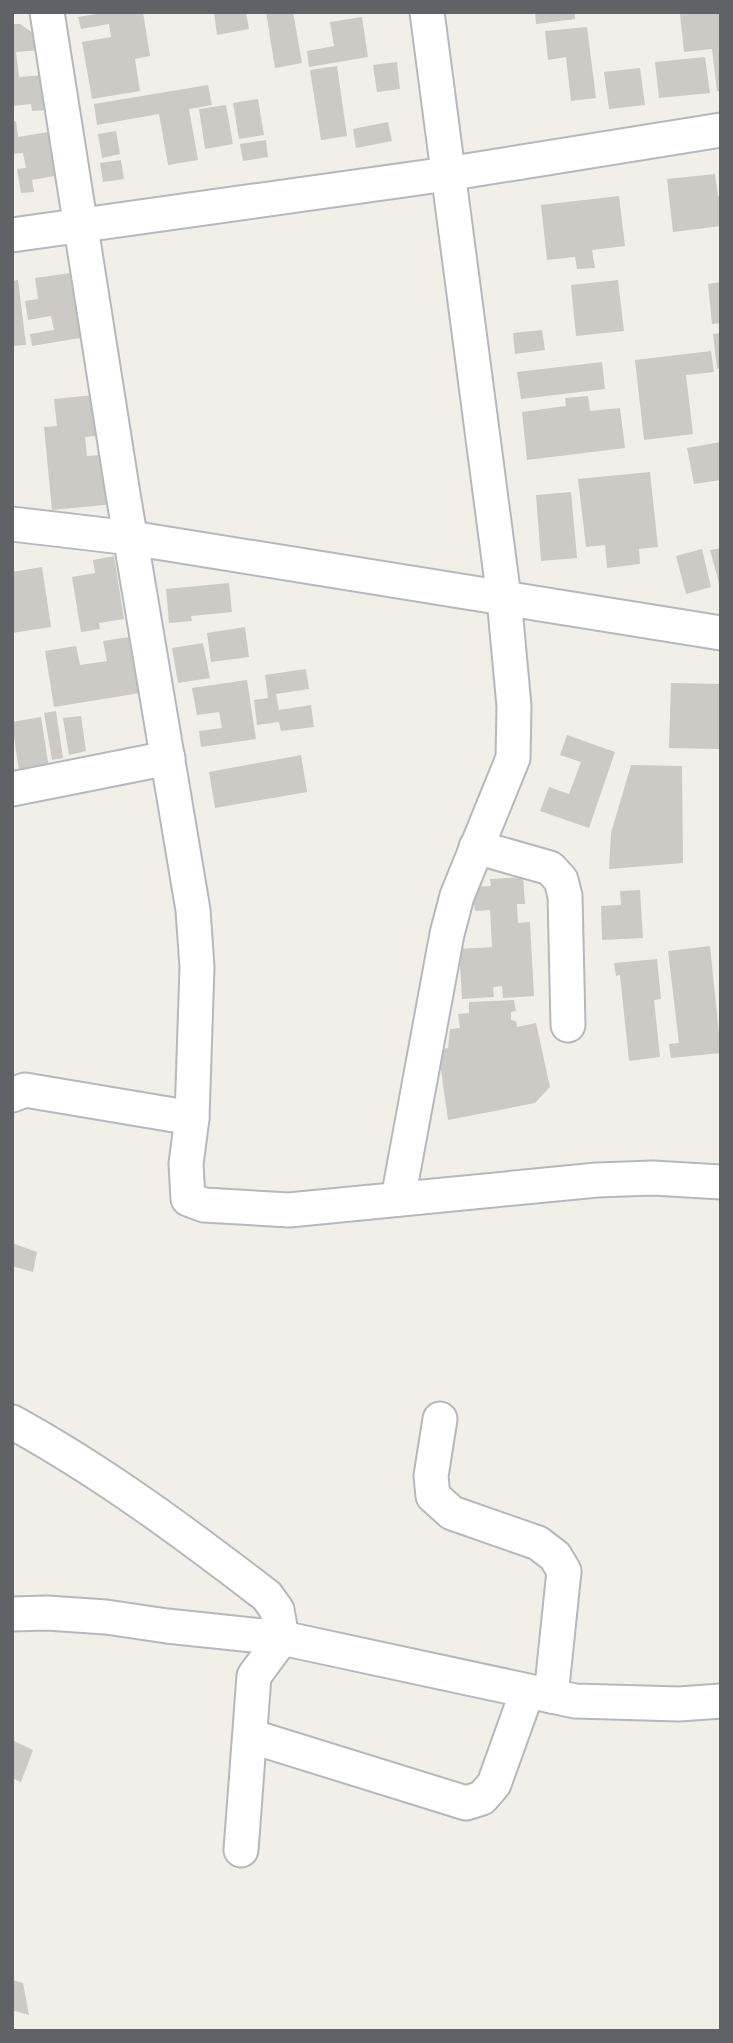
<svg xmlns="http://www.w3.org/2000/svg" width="733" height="2043" font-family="'Exo 2',sans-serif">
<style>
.building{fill:#cccac5}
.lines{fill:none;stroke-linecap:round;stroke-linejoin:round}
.minor-casing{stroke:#b5b8bc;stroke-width:37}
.minor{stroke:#fff;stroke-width:33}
</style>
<rect width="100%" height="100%" fill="#f1efe8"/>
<!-- building -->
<g class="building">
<path d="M110 12H143L150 56 135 59 140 91 92 99 82 42 111 37 109 24 81 29 78 17Z"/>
<path d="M214 12H246L249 29 217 35Z"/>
<path d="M266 12H293L302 63 275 68Z"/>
<path d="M535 12H575V19L536 24Z"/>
<path d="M697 12H721V91H717L712 49 684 52 680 14Z"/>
<path d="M362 17 368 57 309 67 307 51 334 46 330 22Z"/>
<path d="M12 24H20L43 40V50L16 52 19 77 45 75 49 110 32 111 31 104 12 106Z"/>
<path d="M587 27 596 98 571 101 566 57 548 60 545 31Z"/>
<path d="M705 57 710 93 659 98 655 62Z"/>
<path d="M397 62 400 89 377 92 373 65Z"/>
<path d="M337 66 347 136 321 140 310 70Z"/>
<path d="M640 68 645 105 609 109 604 72Z"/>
<path d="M208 85 212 105 189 109 198 160 168 165 159 114 97 125 94 104Z"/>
<path d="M258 99 264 135 239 139 233 103Z"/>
<path d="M226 105 233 144 205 149 199 109Z"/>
<path d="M16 121 18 137 48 132 55 176 32 180 34 192 21 193 17 169 26 168 23 153 12 154V122Z"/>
<path d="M388 122 392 141 356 148 353 129Z"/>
<path d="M116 131 120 154 102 158 98 134Z"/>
<path d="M266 140 268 157 243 161 240 144Z"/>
<path d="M121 160 124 179 103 182 100 163Z"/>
<path d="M715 174 718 196H721V226L673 232 667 179Z"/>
<path d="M619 196 625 246 592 250 595 268 577 269 575 257 547 260 541 205Z"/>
<path d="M70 273 80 338 32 346 30 334 54 330 51 316 28 320 25 301 38 299 35 278Z"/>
<path d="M18 280 26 345 12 346V281Z"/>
<path d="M618 280 624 331 576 336 571 285Z"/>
<path d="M721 282V323L712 324 708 284Z"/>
<path d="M542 330 545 350 515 354 513 333Z"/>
<path d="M721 333V368L717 369 713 334Z"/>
<path d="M711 351 714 372 686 375 693 434 644 440 635 360Z"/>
<path d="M602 362 605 389 521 399 517 372Z"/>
<path d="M104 394 108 435 85 437 87 456 110 454 115 504 52 510 44 427 57 426 54 399Z"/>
<path d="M588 396 590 411 620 408 625 448 527 460 522 412 566 406 565 398Z"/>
<path d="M721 442V480L694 484 687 448Z"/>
<path d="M650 472 658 547 639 549 640 564 607 568 605 545 586 547 578 479Z"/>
<path d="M571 492 577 558 541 561 536 495Z"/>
<path d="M721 548V587H720L710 550Z"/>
<path d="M702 549 711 587 686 594 676 556Z"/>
<path d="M114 556 124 619 99 623 100 629 81 632 72 577 95 573 93 560Z"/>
<path d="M42 567 51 627 12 633V572Z"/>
<path d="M229 583 232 612 191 616 192 621 169 623 166 589Z"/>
<path d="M245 627 249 657 211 662 207 633Z"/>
<path d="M136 636 146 692 54 707 45 651 76 646 80 665 107 661 103 641Z"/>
<path d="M203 643 210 678 178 683 172 648Z"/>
<path d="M306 669 309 689 276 694 279 710 311 705 314 727 281 731 279 722 257 725 254 700 268 698 265 675Z"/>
<path d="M247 680 256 739 201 747 199 731 222 728 219 712 197 715 192 688Z"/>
<path d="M671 683 721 684 719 749 669 748Z"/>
<path d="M56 711 63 758 52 760 44 713Z"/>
<path d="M81 716 86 751 69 755 63 718Z"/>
<path d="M41 717 50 774 20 779 12 722Z"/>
<path d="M567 735 615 752 589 828 540 811 549 787 569 794 581 762 560 755Z"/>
<path d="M301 755 307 792 215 808 209 772Z"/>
<path d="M631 765 682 766 683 863 609 869 611 833Z"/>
<path d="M523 877 525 904H517L518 923 530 922 534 996 503 998 502 986 493 987 494 997 462 999 459 949 492 947 490 910 475 911 472 887 491 886 490 879Z"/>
<path d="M640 890 643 938 602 940 601 906 621 905 620 891Z"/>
<path d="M710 946 721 1053 671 1058 669 1044 679 1043 668 951Z"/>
<path d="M657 959 661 999 654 1000 660 1057 629 1061 620 975 616 976 614 963Z"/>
<path d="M514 1000 516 1011 511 1012V1020L516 1021 517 1027 536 1023 550 1087 535 1103 448 1120 438 1049 448 1048 450 1029 460 1028 458 1014 469 1013V1002Z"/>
<path d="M12 1243 37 1252 33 1272 12 1266Z"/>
<path d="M12 1740 33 1750 21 1782 12 1778Z"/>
<path d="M12 1980 23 1983 29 2015 12 2010Z"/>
</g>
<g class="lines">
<!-- minor casing -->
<g class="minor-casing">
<g id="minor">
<path d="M47 12 123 494 193 910 197 967 192 1118 186 1164 188 1199 204 1205 289 1210 597 1180 653 1178 721 1182"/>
<path d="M12 235 447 174 721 130"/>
<path d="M12 524 131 538 721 633"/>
<path d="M12 789 168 758"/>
<path d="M476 847 550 868 561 880 565 896 568 1025"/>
<path d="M12 1095 25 1090 192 1118"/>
<path d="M398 1199 447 934 457 896 513 758 514 706 504 598 427 12"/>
<path d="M440 1419 431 1476 433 1496 452 1513 538 1543 555 1556 564 1571 551 1696"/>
<path d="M12 1422C103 1472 185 1533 267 1596L277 1610 282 1638 254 1676 241 1850"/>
<path d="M12 1614 47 1613 106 1617 167 1626 282 1638 575 1701 679 1704 721 1701"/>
<path d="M250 1736 466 1803 482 1798 494 1784 527 1692"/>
</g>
</g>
<!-- minor -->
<use href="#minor" class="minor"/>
</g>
<!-- border -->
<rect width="733" height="2043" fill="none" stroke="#5f6368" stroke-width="28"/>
</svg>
